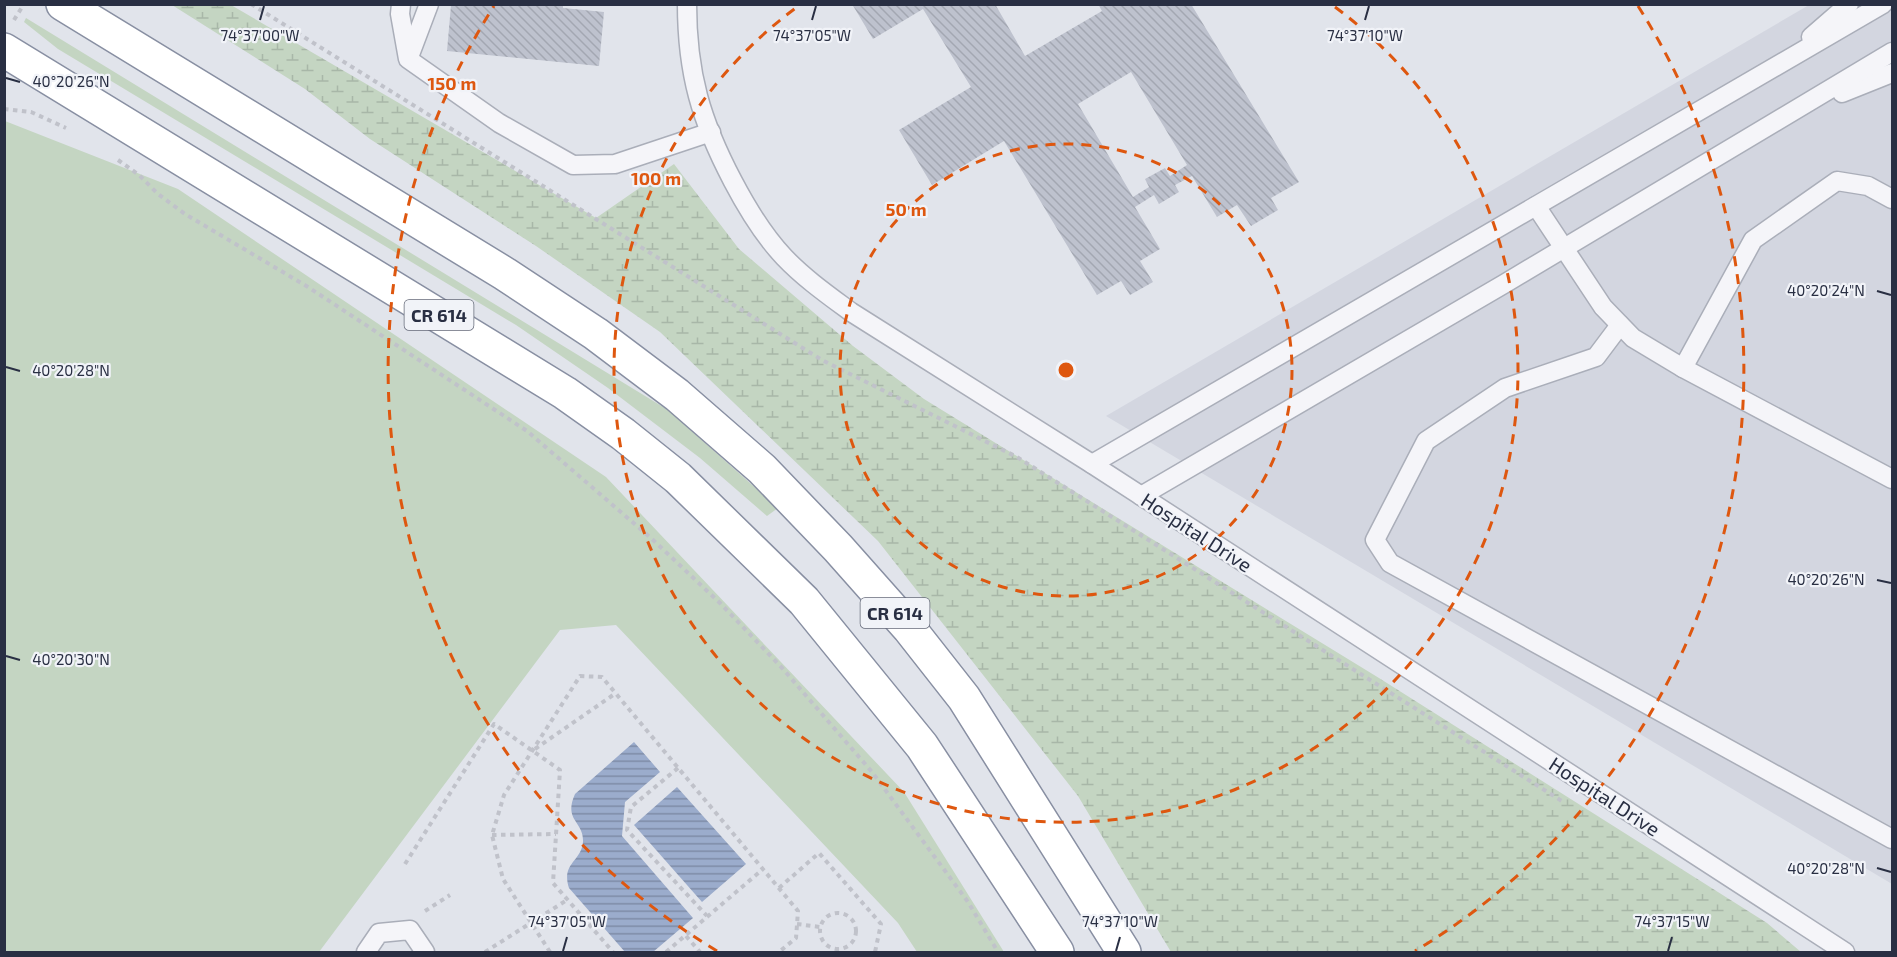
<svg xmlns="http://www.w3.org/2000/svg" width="1897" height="957" font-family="'Exo 2',sans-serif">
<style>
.built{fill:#d3d6e0}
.grass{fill:#c4d5c2}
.wetland{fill:url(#wetland-marsh)}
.water{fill:url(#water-rules)}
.building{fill:url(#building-back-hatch);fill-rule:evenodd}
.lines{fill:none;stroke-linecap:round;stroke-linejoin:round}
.lane-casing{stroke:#aaaeb9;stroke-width:21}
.highway-casing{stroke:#888fa2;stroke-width:36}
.path{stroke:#c0c2ca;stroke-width:4;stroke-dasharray:4.5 4.5;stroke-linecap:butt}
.lane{stroke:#f5f5f9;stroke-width:18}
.highway{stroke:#fff;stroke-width:33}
.ticks{fill:none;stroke:#292f43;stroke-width:2}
.ring{fill:none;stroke:#de570f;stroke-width:3;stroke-dasharray:10 8}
.labels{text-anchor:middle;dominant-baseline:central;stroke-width:4.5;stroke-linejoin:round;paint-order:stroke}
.shield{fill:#f1f3f8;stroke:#656a79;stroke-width:1.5}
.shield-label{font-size:18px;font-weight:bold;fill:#292f43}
.street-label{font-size:20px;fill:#292f43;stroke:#f1f3f8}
.ticks-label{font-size:15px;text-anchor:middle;fill:#292f43;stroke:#f1f3f8;stroke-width:4.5;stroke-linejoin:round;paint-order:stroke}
.centre{fill:#de570f;stroke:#f1f3f8;stroke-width:3}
.ring-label{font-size:18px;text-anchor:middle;font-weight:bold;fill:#de570f;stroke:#f1f3f8;stroke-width:4.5;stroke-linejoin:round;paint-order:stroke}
</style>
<defs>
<pattern id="wetland-marsh" width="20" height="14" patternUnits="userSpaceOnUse" patternTransform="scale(1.5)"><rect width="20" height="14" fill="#c4d5c2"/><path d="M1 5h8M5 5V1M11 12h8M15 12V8" fill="none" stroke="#a8b7a8"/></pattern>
<pattern id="water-rules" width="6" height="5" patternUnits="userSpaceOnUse" patternTransform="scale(1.5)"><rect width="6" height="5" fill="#9baccc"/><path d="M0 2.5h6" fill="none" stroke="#7e8ca7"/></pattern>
<pattern id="building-back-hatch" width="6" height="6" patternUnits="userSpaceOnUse" patternTransform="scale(1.5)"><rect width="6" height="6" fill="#bec2ce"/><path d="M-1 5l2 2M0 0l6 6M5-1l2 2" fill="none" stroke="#a3a7b2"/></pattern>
</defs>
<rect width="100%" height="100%" fill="#e1e4eb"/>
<!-- built -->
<path class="built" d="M1809 5H1892V884L1106 416Z"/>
<!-- grass -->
<g class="grass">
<path d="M26 18 668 410 778 508 767 516 700 458 608 388 516 325 58 49 24 22Z"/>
<path d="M5 121 178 189 606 477 904 792 1004 952H917L898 923 616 625 560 630 319 952H5Z"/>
</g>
<!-- wetland -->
<path class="wetland" d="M172 5H231L596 218 674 164 739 249 853 346 924 399 1379 678 1767 923 1801 952H1171L1078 796 878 541 660 332 536 246 370 139 305 89Z"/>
<!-- water -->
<g class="water">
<path d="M634 742 660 772 625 802 622 836 693 918 653 952H625L569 888C561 863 581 862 583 842 584 821 563 821 575 794Z"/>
<path d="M677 787 746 864 702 902 634 825Z"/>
</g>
<!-- building -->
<g class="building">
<path d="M464 4H563V8L604 12 599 66 447 51 451 5 464 6Z"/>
<path d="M852 4H995L1025 56 1102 11 1098 4H1191L1299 182 1271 198 1278 210 1251 226 1237 205 1217 217 1192 176 1175 185 1179 192 1159 204 1154 195 1135 207 1160 249 1140 261 1153 282 1130 295 1121 281 1097 295 1004 141 932 185 899 130 971 87 923 9 873 39ZM1131 72 1187 165 1170 176 1165 168 1145 179 1149 187 1133 197 1078 104Z"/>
</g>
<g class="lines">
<!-- lane casing -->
<g class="lane-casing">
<g id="lane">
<path d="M401 4 400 14 408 59 499 123 573 165 615 164 711 132"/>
<path d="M687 4C687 35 690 66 698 96 711 145 749 220 784 257 804 278 828 295 851 312L1092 464 1845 952"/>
<path d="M1811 37 1849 4"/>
<path d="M409 57 429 4"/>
<path d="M1842 93 1892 73"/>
<path d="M1536 206 1603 307 1633 338 1683 368 1892 479"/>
<path d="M1620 325 1596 357 1505 388 1426 441 1375 540 1390 563 1892 839"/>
<path d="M1683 368 1753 240 1837 181 1868 186 1892 199"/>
<path d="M1092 464 1883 4"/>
<path d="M1141 496 1504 284 1892 52"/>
<path d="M366 952 379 933 410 930 425 952"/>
</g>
</g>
<!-- highway casing -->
<g class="highway-casing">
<g id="highway">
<path d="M63 4 505 274 596 334 677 395 762 469 838 548 909 628 964 698 1124 952"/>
<path d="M4 50 565 393 623 434 678 478 804 601 922 746 1057 952"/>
</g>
</g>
<!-- path -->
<g class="path">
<path d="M251 4 822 360 1017 457 1565 803"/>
<path d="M14 20 24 4"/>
<path d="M4 109 31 112 66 128"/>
<path d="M118 160 139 175 158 194 185 214 308 287 527 431 652 539 721 604 783 669 872 772 968 902 998 952"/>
<path d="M535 749 616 693"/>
<path d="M678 768 631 807 627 830 707 916"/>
<path d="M492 835 556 834"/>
<path d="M405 864 494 724 560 770 553 883 613 952"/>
<path d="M779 888 819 853 881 924 875 952"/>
<path d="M425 911 450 895"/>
<circle cx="838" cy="931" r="18"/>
<path d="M797 924 820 927"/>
<path d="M686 936 700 952"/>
<path d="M485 952 567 900"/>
<path d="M550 952 503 879 492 835 504 795 580 676 602 677 798 911 796 938 779 952"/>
<path d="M666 952 763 869"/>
</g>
<!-- lane -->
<use href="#lane" class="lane"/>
<!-- highway -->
<use href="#highway" class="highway"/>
</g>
<!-- ticks -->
<path class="ticks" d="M260 20 264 6M812 20 816 6M1365 20 1369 6M6 78 20 82M1877 291 1891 295M6 367 20 371M1877 580 1891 583M6 656 20 660M1877 868 1891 872M563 951 567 937M1116 951 1120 937M1668 951 1672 937"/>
<!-- distance rings -->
<g class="ring">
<circle cx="1066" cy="370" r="226"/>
<path d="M1335 7A452 452 0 1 1 797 7"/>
<path d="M717 951A678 678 0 0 1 494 6M1638 6A678 678 0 0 1 1415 951"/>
</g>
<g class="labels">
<!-- shield labels -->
<g class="shield">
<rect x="404.5" y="300" width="69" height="30" rx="4.5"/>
<rect x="860.5" y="598" width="69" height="30" rx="4.5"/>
</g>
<g class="shield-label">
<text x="439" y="315">CR 614</text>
<text x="895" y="613">CR 614</text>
</g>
<!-- street labels -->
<g class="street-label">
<text transform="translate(1197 532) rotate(33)">Hospital Drive</text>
<text transform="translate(1605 796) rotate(33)">Hospital Drive</text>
</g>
</g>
<g class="ticks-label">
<text x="260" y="41">74°37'00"W</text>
<text x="812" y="41">74°37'05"W</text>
<text x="1365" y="41">74°37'10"W</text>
<text x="71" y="87">40°20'26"N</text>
<text x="1826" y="296">40°20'24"N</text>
<text x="71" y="376">40°20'28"N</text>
<text x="1826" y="585">40°20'26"N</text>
<text x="71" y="665">40°20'30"N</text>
<text x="1826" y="874">40°20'28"N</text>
<text x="567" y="927">74°37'05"W</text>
<text x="1120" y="927">74°37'10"W</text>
<text x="1672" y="927">74°37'15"W</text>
</g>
<circle cx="1066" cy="370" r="9" class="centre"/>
<g class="ring-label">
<text x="452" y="90">150 m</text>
<text x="656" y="185">100 m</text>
<text x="906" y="216">50 m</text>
</g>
<!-- border -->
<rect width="1897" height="957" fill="none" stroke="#292f43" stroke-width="12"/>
</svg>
